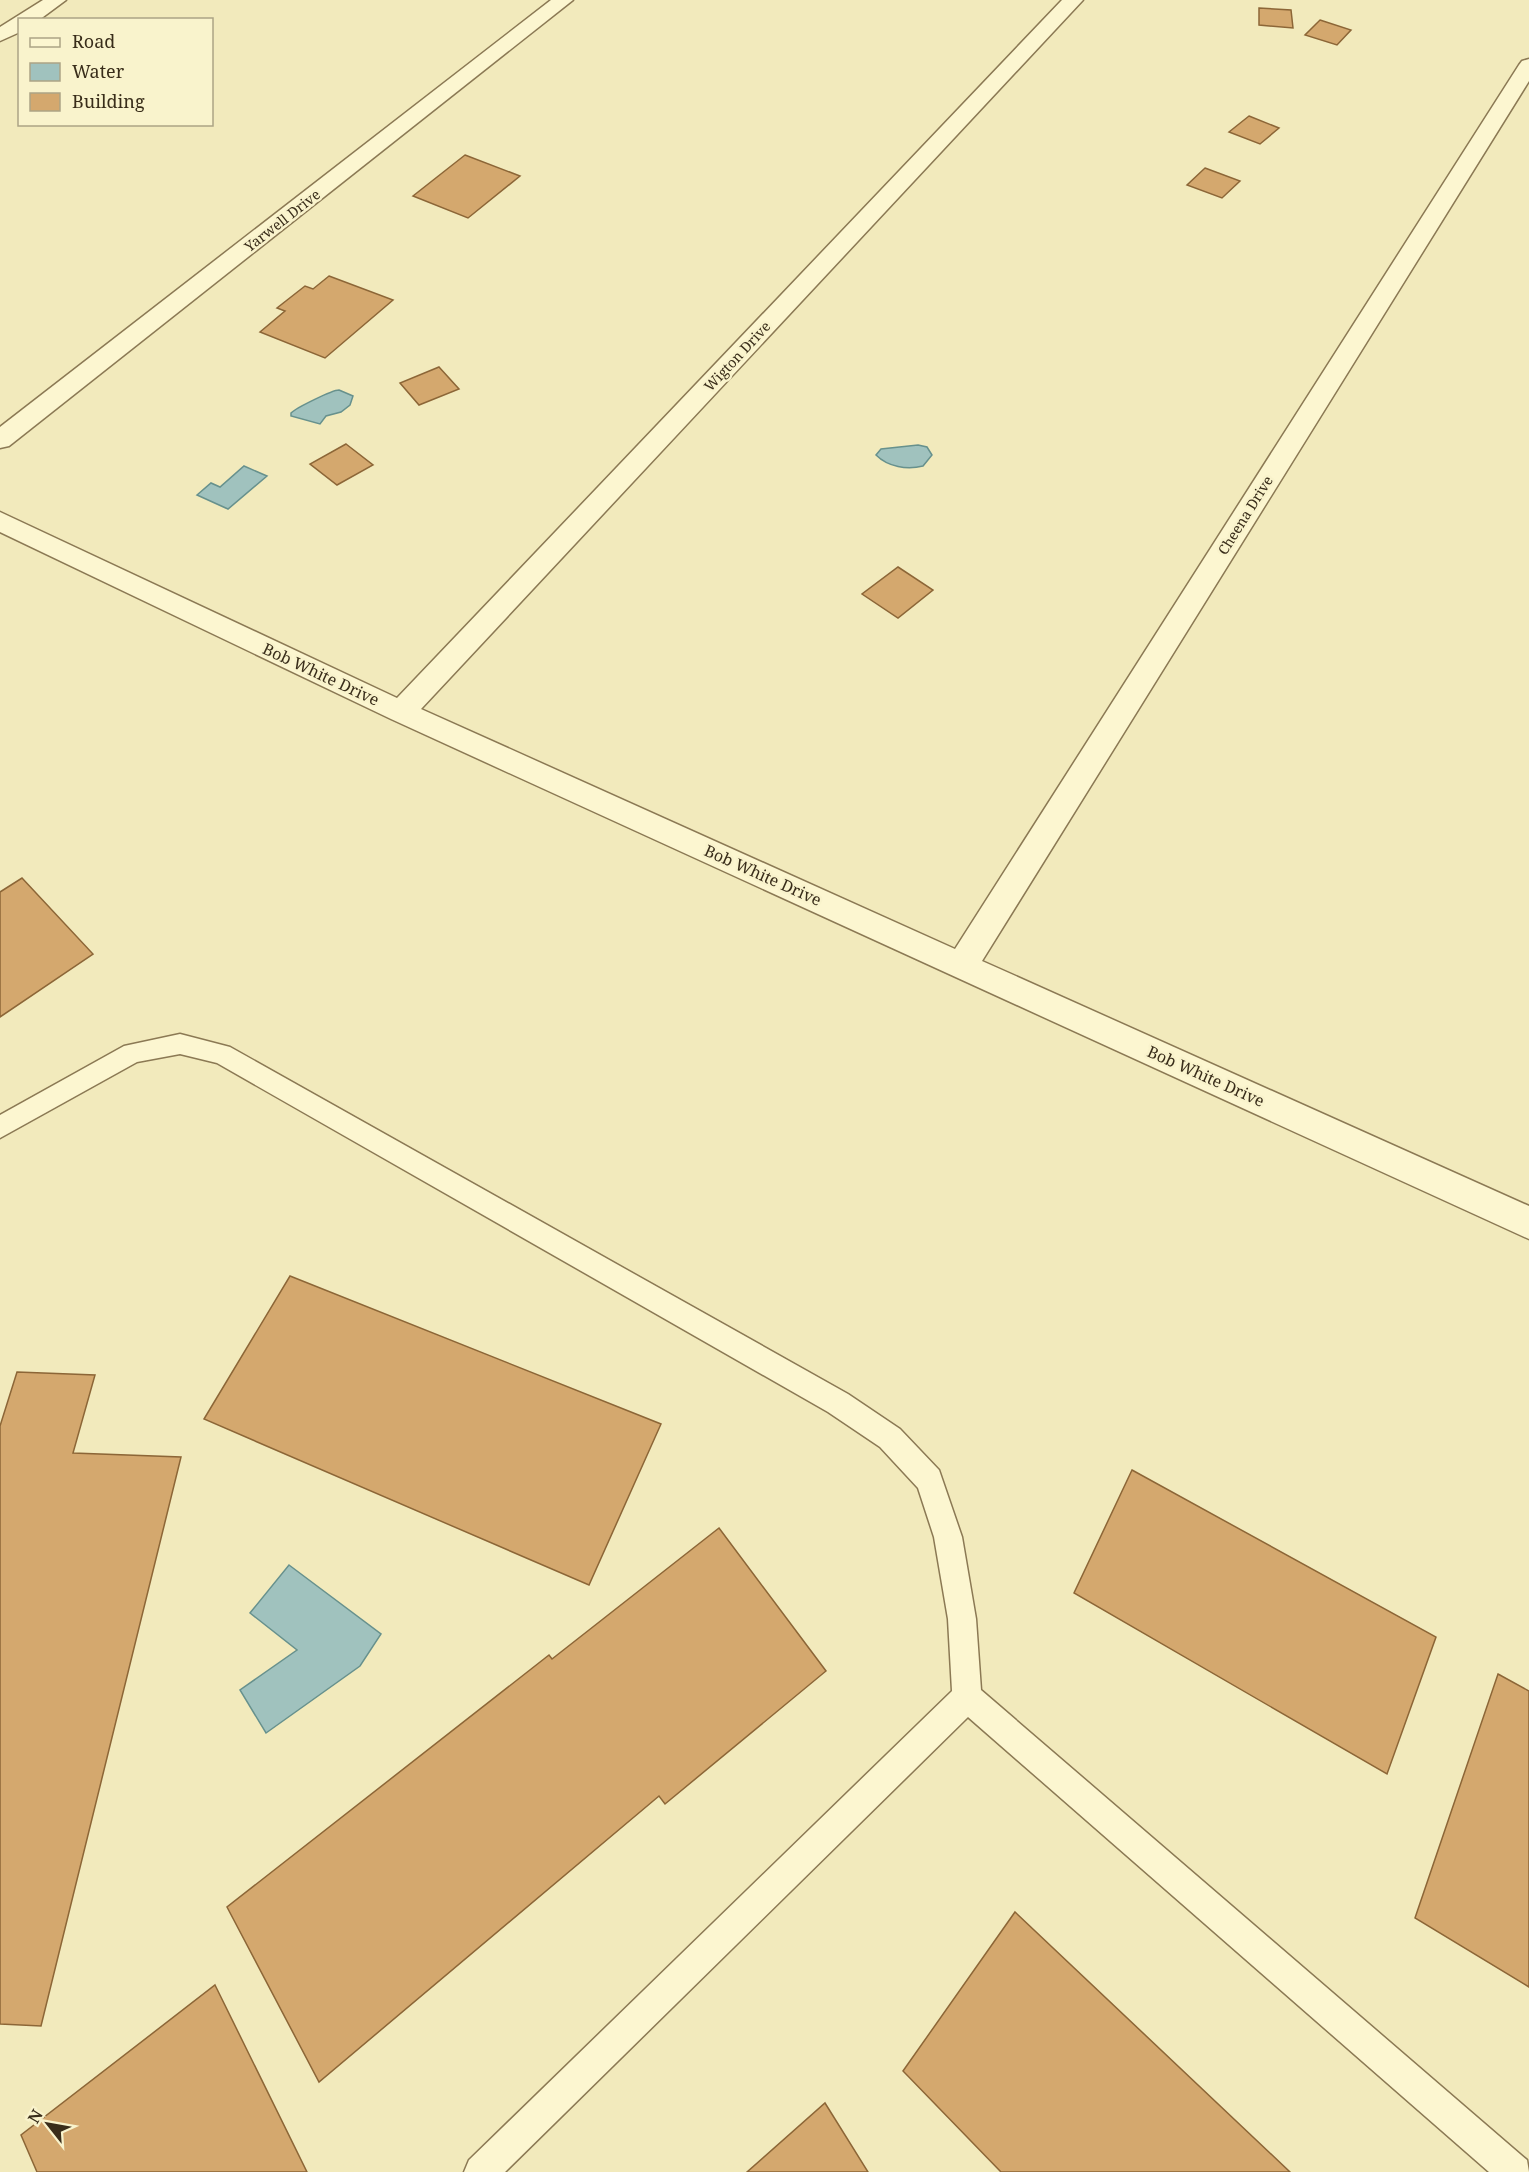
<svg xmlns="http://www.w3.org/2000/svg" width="1529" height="2172" font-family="'Noto Serif',serif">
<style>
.water{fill:#a0c2be;stroke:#67918d;stroke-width:1.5}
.building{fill:#d4a86e;stroke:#8c6637;stroke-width:1.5}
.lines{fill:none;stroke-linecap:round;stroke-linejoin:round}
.service-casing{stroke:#8b7954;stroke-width:3}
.minor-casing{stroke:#8b7954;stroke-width:3}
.service{fill:#fcf6d0;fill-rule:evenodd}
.minor{fill:#fcf6d0;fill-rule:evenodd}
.labels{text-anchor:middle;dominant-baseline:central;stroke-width:5;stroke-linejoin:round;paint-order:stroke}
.far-street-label{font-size:14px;fill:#392d1a;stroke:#f9f3cc}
.street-label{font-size:16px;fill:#392d1a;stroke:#f9f3cc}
</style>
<rect width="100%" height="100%" fill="#f2eabc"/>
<!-- water -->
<g class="water">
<path d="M339 390 353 396 350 405 341 412 326 416 320 424 291 416V413C296 408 332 390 339 390Z"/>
<path d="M918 445 927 447 932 455 923 466C907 470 888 467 876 455L881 449Z"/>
<path d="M244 466 267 476 228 509 197 495 211 483 220 487Z"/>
<path d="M289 1565 381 1634 360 1666 266 1733 240 1690 297 1650 250 1613Z"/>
</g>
<!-- building -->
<g class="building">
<path d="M1259 8 1291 10 1293 28 1259 25Z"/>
<path d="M1320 20 1351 30 1337 45 1305 35Z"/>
<path d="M1249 116 1279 128 1260 144 1229 132Z"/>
<path d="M465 155 520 176 468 218 413 196Z"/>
<path d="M1205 168 1240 181 1222 198 1187 185Z"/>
<path d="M329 276 393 300 325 358 260 332 285 311 277 308 305 286 313 289Z"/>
<path d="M439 367 459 389 419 405 400 383Z"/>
<path d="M346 444 373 465 337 485 310 464Z"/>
<path d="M898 567 933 590 898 618 862 594Z"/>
<path d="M22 878 93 954 0 1017V892Z"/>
<path d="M290 1276 661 1424 589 1585 204 1419Z"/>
<path d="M17 1372 95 1375 73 1453 181 1457 41 2026 0 2024V1426Z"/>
<path d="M1132 1470 1436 1637 1387 1774 1074 1593Z"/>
<path d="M719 1528 826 1671 665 1804 659 1796 319 2082 227 1907 549 1655 552 1659Z"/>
<path d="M1498 1674 1529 1691V1987L1415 1918Z"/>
<path d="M1015 1912 1290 2172H1001L903 2071Z"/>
<path d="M215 1985 307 2172H37L21 2135Z"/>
<path d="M825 2103 868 2172H747Z"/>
</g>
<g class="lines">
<!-- service casing -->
<g class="service-casing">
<path id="service" d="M180 1034 230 1047 848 1394 900 1429 939 1470 962 1537 976 1619 981 1690 1527 2160 1529 2172H1489L968 1717 505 2172H464L469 2160 952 1691 948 1619 934 1537 918 1488 880 1447 828 1412 217 1063 180 1054 137 1062 0 1138V1115L124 1046Z"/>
</g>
<!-- minor casing -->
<g class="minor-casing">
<g id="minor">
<path d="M43 0H66L39 20H20V32L0 41V27Z"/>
<path d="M551 0H573L9 446 0 448V427Z"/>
<path d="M1062 0H1083L421 709 955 949 1519 65 1522 61 1529 59V81L982 961 1529 1206V1239L391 719 0 532V512L397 698Z"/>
</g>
</g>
<!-- service -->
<use href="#service" class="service"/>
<!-- minor -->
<use href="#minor" class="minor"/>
</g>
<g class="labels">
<!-- far-street labels -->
<g class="far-street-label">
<text transform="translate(282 220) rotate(-38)">Yarwell Drive</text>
<text transform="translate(737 356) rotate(-47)">Wigton Drive</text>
<text transform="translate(1245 515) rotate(-58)">Cheena Drive</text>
</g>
<!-- street labels -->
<g class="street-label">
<text transform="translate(321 674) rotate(25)">Bob White Drive</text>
<text transform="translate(763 875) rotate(24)">Bob White Drive</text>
<text transform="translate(1206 1076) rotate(24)">Bob White Drive</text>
</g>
</g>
<!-- legend -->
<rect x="18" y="18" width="195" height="108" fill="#f9f3cc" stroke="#aca485" stroke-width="1.5"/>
<rect x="30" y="38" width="30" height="9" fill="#fcf6d0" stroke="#aca485" stroke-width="1.5"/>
<text x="72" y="48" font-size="18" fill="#392d1a">Road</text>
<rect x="30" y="63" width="30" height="18" fill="#a0c2be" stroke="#aca485" stroke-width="1.5"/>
<text x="72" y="78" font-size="18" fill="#392d1a">Water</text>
<rect x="30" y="93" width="30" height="18" fill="#d4a86e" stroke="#aca485" stroke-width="1.5"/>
<text x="72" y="108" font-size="18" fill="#392d1a">Building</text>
<!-- north arrow -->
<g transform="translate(48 2124) rotate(301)" stroke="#f9f3cc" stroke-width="4.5" paint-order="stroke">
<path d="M0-4.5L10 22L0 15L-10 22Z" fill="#392d1a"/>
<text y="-9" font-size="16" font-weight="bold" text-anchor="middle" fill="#392d1a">N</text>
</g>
</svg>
